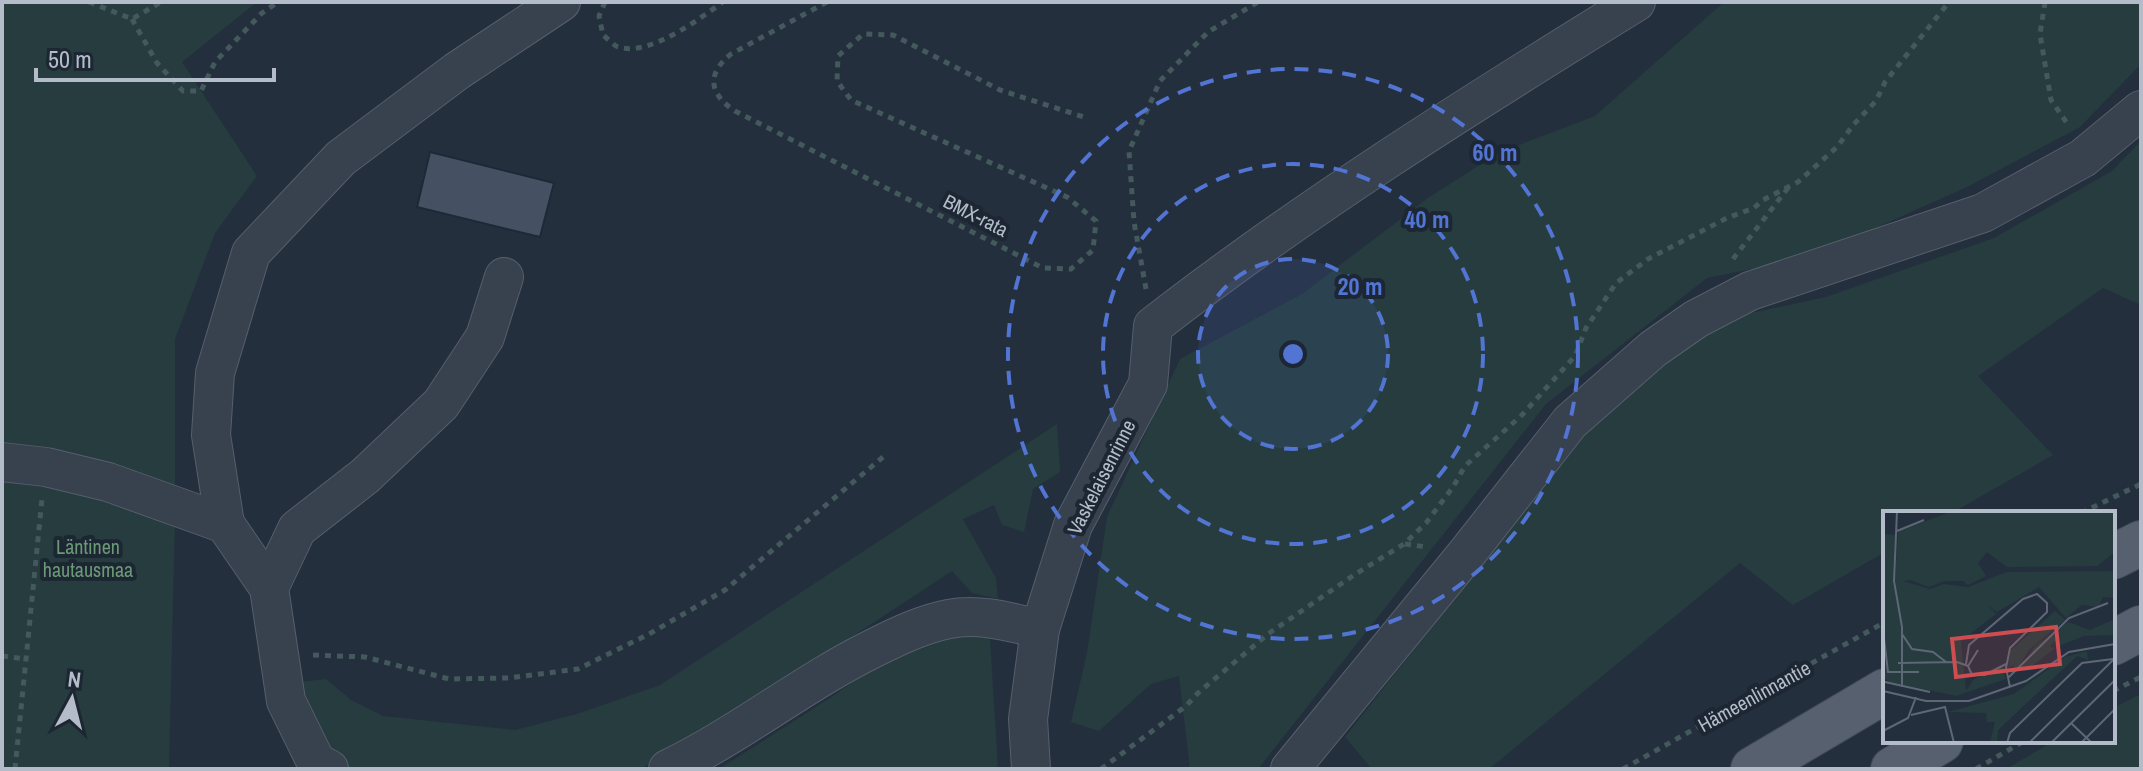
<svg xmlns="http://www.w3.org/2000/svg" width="2143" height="771" font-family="'Archivo Narrow',sans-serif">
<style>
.green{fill:#263c3f}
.building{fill:#455162;stroke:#1f2835;stroke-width:2}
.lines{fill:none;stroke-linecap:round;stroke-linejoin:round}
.minor-casing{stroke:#565f6c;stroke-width:40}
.major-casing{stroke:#414a57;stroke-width:46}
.path{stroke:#44595c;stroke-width:5;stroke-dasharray:6 6;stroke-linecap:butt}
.minor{stroke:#38414e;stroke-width:38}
.major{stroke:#56606e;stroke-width:44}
.ring{fill:none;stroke:#5274d3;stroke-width:4;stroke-dasharray:14 10}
.labels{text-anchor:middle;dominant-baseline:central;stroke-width:8;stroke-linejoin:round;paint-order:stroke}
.street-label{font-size:20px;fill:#b4bcc9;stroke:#1d2633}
.park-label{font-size:20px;fill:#6b9a76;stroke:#1d2633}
.inset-road{fill:none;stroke:#5e6776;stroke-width:2}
.view{fill:#ce4d50;fill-opacity:0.15;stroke:#ce4d50;stroke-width:4}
.inset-edge{fill:none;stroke:#b4bcc9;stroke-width:4}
.centre{fill:#5274d3;stroke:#1d2633;stroke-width:4}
.ring-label{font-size:24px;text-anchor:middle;font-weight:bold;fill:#5274d3;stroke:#1d2633;stroke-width:8;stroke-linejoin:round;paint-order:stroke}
</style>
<rect width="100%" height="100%" fill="#242f3e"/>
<!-- green -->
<g class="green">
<path d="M2 2H257L182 62 257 176 215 233 175 339V517L169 769H2Z"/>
<path d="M1724 2H2141V64L2080 127 1967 187 1811 257 1707 278 1546 404 1258 769H1190L1179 676 1151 684 1099 731 1071 722 1087 653 1107 517 1180 359 1302 294 1428 198 1500 152 1595 116Z"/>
<path d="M2141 141V305L2103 288 1978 376 2053 455 1952 513H1885V552L1793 605 1740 563 1489 769H1372L1345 737 1586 432 1676 345 1723 319 1826 297 1994 238 2112 171Z"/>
<path d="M1057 424 1060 472 1033 489 1024 532 1002 525 994 505 963 519 996 578 998 599 972 593 952 571 687 745 640 769H347L333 762 299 682 326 679 351 700 383 716 515 730 577 714 660 685Z"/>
<path d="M962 633 990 639 998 769H719L833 696 891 655Z"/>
<path d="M2141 694V769H2006L2054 741H2113V708Z"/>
</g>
<!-- building -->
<path class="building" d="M430 152 554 183 540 237 417 207Z"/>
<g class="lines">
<!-- minor casing -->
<g class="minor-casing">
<g id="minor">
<path d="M2 462 46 467 108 482 225 524 269 588"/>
<path d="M225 524 211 435 215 373 251 253 341 158 457 71 561 2"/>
<path d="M329 769 316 762 286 701 269 588 297 529 365 476 441 404 485 337 504 277"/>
<path d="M668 769C740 734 803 683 874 648 898 636 923 624 949 619 979 613 1010 622 1040 629"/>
<path d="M1031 769 1028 719 1040 629 1073 525 1148 384 1153 326C1306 207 1471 104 1636 2"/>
<path d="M1290 769 1467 553 1570 422 1653 349 1696 319 1750 291 1983 213 2083 158 2141 110"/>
</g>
</g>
<!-- major casing -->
<g class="major-casing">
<g id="major">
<path d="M2113 557 2141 543"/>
<path d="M2113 643 2141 628"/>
<path d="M1753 769 1885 691"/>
<path d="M1893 769 1941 741"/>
</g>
</g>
<!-- path -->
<g class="path">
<path d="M89 2 132 19 161 2"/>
<path d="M605 2 599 16 603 35C607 38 613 45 618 47 649 57 699 19 723 2"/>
<path d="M827 2 731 54C706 74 709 94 735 111L1043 268 1071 269 1093 250 1096 221 1067 197 851 100 837 81 838 56 863 34 893 35 1000 90 1087 118"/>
<path d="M2045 2 2040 34 2051 100 2069 126"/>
<path d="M132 19 157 63 183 91H201L215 62 262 13 278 2"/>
<path d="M1733 259 1788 188"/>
<path d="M1146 289 1134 222 1129 151 1160 81 1208 32 1258 2"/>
<path d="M2081 513 2141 484"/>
<path d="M1405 544 1427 547"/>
<path d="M313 655 365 657 449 679 509 678 578 669 649 634 725 590 883 457"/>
<path d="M2 656 25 659"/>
<path d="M2113 691 2141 677"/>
<path d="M15 769 42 499"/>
<path d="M1101 769 1186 706 1198 693 1268 634 1354 575 1404 544 1426 523 1453 487 1465 466 1522 415 1575 356 1586 328 1616 283 1648 259 1727 218 1754 208 1763 200 1798 182 1837 147 1854 124 1876 101 1885 82 1949 2"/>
<path d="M1623 769 1885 622"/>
<path d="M1976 769 2024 741"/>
</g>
<!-- minor -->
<use href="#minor" class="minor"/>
<!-- major -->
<use href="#major" class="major"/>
</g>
<!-- distance rings -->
<circle cx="1293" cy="354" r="95" fill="#5274d3" fill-opacity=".12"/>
<g class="ring">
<circle cx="1293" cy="354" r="95"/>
<circle cx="1293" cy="354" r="190"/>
<circle cx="1293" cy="354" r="285"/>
</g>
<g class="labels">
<!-- street labels -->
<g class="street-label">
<text transform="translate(976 215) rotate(27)">BMX-rata</text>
<text transform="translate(1101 477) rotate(-63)">Vaskelaisenrinne</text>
<text transform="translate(1754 696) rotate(-29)">Hämeenlinnantie</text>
</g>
<!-- park labels -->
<g class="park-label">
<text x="88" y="546">Läntinen<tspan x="88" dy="23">hautausmaa</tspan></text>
</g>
</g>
<!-- overview -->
<g transform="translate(1883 511)">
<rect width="232" height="232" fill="#242f3e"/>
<path d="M69 0H232V41L214 55 124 56 104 41 95 52 103 65 85 74 80 70H62L46 76 27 69 20 70 47 78 61 73 85 76 124 61 232 60V97L230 87 220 86 215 96 199 94 183 107 156 76 114 101 105 94 113 103 78 130 83 180 90 169 119 153 123 168 73 185 7 171 0 166V23L12 24 10 69 19 118 12 69 15 21ZM172 100 182 109 146 139 133 160 130 154 125 157 128 139ZM232 108V124L201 125 176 135 172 130 167 135 171 138 144 159 138 156 152 135 185 111 207 119ZM204 140 205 149 194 145 115 219 114 232H107L112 211H104L103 202 65 201 131 183 182 146Z" fill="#263c3f"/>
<path class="inset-road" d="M14 0 11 70 19 116V176M14 20 41 9M0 119 5 161H36M19 123 29 138 50 141 63 151M95 139 85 155 89 164H102L123 153M15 152 74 151 85 155M83 153 86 134 140 88 154 83 164 92V101L127 137 123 157 127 176M125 167 186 107 225 92M2 171 47 181M0 180 43 190H86L143 170 186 141 232 133M28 204 62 196 71 232M188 212 209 232M0 220 25 207 33 186M124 232 127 222 199 152 230 148M146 232 231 148M168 232 232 169M198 232 232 198"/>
<path class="view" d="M173 116 177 153 73 166 69 128Z"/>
<rect width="232" height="232" class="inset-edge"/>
</g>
<circle cx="1293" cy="354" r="12" class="centre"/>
<g class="ring-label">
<text x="1495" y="161">60 m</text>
<text x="1427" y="228">40 m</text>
<text x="1360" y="295">20 m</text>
</g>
<!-- border -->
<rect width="2143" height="771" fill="none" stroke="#b4bcc9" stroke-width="8"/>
<!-- north arrow -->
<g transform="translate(72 699) rotate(7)" stroke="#1d2633" stroke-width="6" paint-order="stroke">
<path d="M0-6L14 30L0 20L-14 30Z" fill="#b4bcc9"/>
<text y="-12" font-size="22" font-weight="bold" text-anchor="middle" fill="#b4bcc9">N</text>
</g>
<!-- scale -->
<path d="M36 68v12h238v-12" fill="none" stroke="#b4bcc9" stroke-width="4"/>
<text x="48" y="68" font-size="24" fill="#b4bcc9" stroke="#1d2633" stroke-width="6" paint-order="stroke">50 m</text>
</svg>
